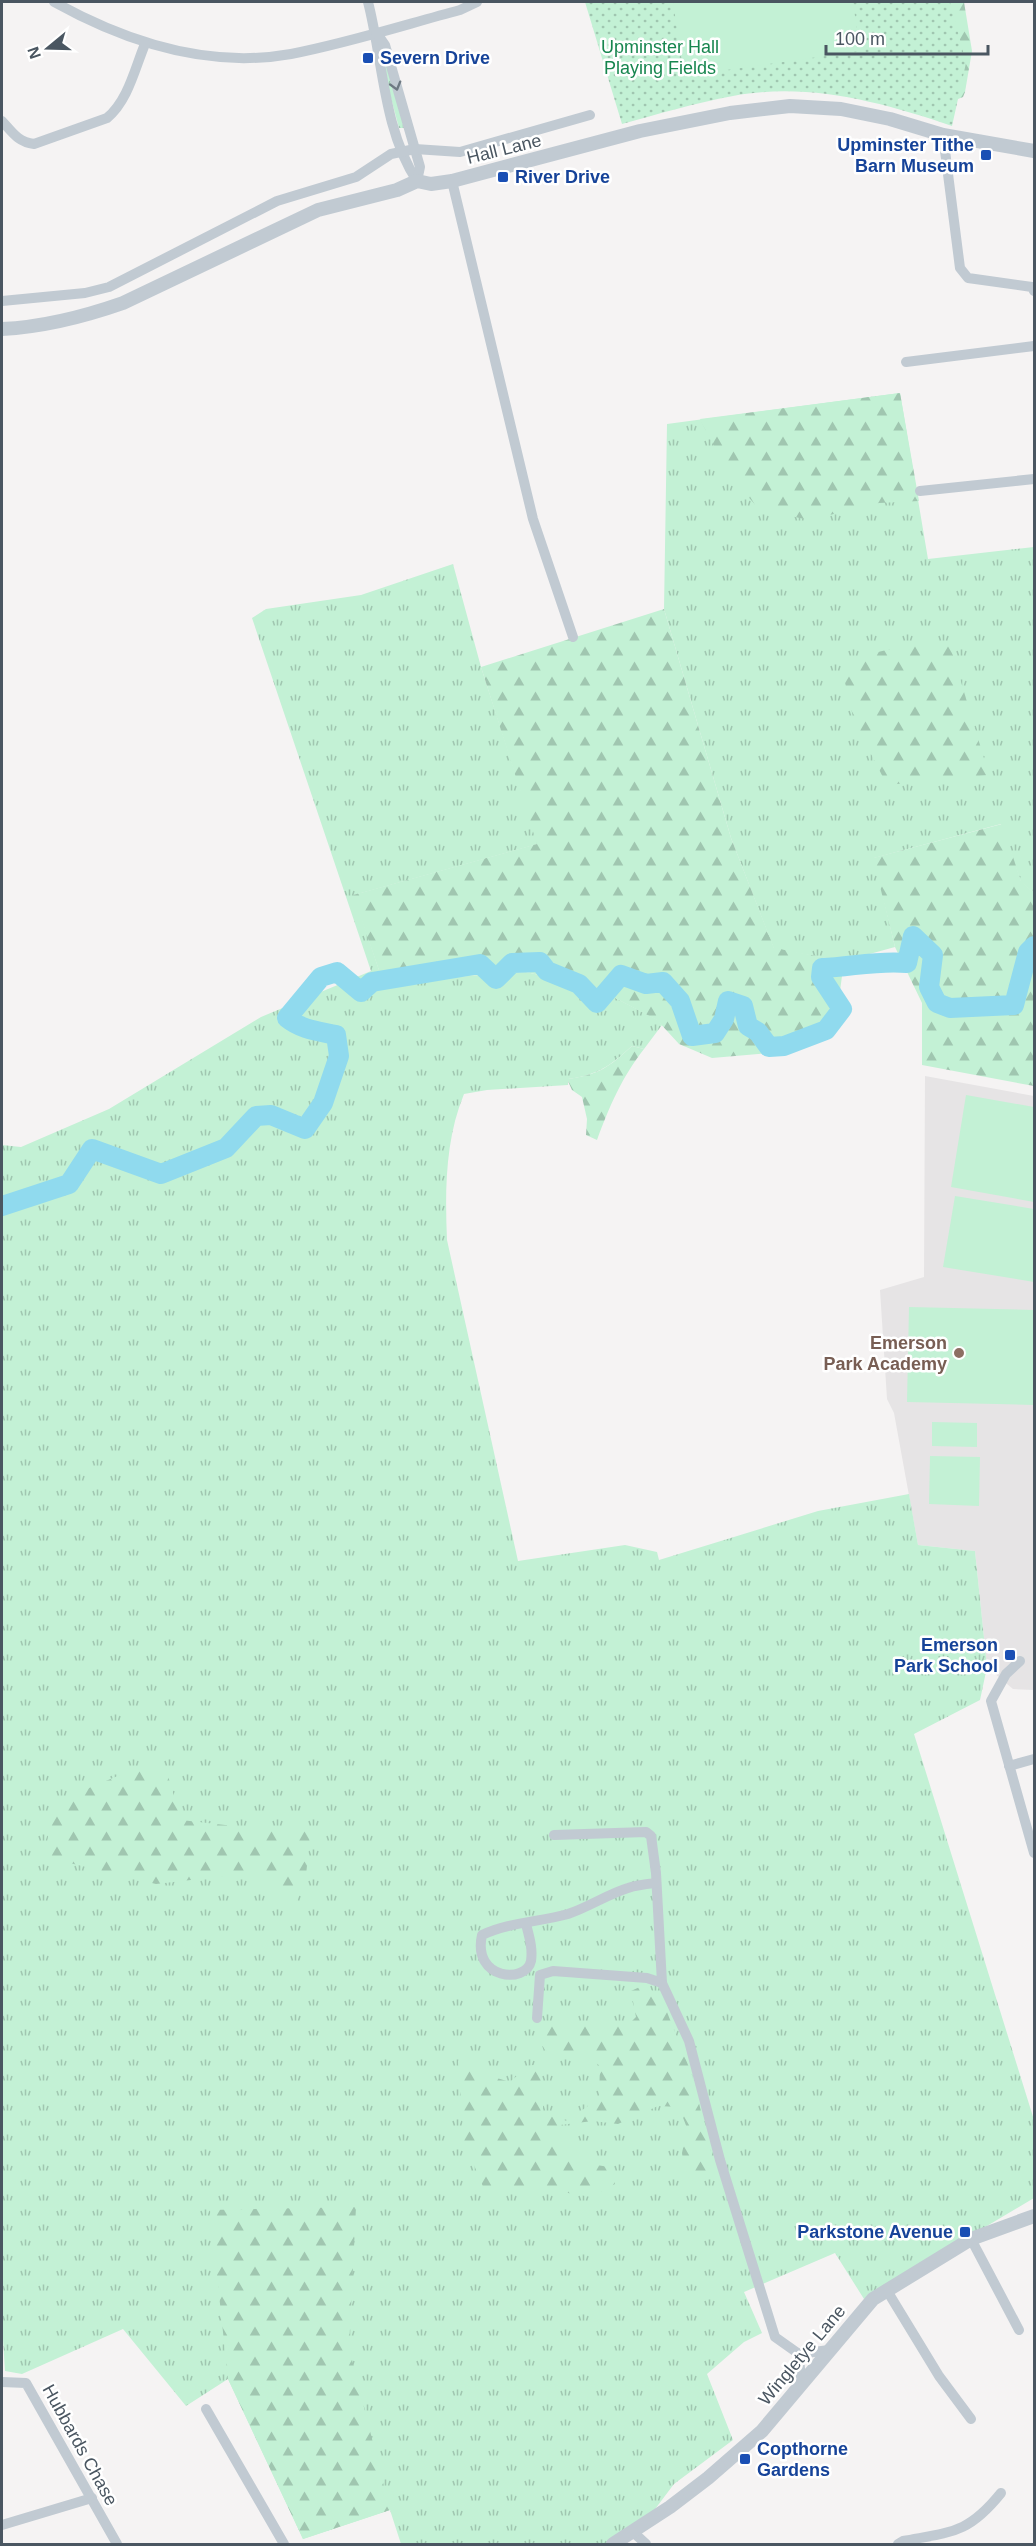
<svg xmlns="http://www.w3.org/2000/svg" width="1036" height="2546" font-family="Helvetica,sans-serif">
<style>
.education{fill:#e6e4e5}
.grass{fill:url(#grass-tufts)}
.forest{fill:url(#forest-firs)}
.park{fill:url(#park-dots)}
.garden{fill:#c3f1d5}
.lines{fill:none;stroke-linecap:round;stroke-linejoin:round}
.river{stroke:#90daee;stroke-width:20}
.minor{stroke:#c1cad2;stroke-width:10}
.tertiary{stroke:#c1cad2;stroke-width:14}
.oneway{stroke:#6e7983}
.transit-dot{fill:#1a4fb4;stroke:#fff;stroke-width:2}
.education-dot{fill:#8d6e63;stroke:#fff;stroke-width:2}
.labels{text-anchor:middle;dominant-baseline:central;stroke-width:5;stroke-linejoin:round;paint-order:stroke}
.park-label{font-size:18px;fill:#17864f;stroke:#fff}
.transit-label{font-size:18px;font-weight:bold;fill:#164399;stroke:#fff;text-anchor:start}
.street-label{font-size:18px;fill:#4a5661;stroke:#fff}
.education-label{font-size:18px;font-weight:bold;fill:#785e54;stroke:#fff;text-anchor:end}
</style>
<defs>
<pattern id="grass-tufts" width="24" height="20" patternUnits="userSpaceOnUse" patternTransform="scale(1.5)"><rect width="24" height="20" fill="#c3f1d5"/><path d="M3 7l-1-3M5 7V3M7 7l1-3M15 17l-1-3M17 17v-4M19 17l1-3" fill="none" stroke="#a0c6b0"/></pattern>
<pattern id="forest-firs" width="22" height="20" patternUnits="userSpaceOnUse" patternTransform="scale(1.5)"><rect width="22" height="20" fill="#c3f1d5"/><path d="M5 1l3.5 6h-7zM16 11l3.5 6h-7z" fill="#a0c6b0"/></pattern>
<pattern id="park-dots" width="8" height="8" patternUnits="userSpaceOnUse" patternTransform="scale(1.5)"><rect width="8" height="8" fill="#c3f1d5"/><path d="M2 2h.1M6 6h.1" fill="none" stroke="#a0c6b0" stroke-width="1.8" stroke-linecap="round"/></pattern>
</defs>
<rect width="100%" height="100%" fill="#f5f3f3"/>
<!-- education -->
<path class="education" d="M925 1076 1034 1096V1690L1013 1689 987 1667 975 1551 918 1545 894 1413 887 1399 880 1290 924 1277Z"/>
<!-- grass -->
<g class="grass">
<path d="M383 51 404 128H399L379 53Z"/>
<path d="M900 393 928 559 1034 547V893L1021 882 1001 824 874 858 895 947 844 961 774 949 731 838 664 609 667 424Z"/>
<path d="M453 564 481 667 538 844 354 895 383 982 526 972 596 988 658 1020 662 1025 644 1049 632 1046C610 1066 598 1075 568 1079V1085L487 1090 464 1094C445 1140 445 1192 447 1240L518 1561 625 1545 657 1552 659 1560 818 1511 909 1494 918 1545 975 1551 987 1667 980 1700 914 1734 1034 2120V2198L864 2299 835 2253 744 2292 762 2333 744 2342 707 2374 733 2440 674 2484 643 2525 610 2544H401L390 2510 303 2539 228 2379 186 2406 123 2329 22 2374 5 2371 2 2323V1145L21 1147 109 1109 261 1017 371 971 252 618 266 609 361 595Z"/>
</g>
<!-- forest -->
<g class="forest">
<path d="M941 2H964L972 51 965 92 963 97 953 101Z"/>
<path d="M900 393 919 501 879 503 809 520 759 509 729 475 700 419Z"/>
<path d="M664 609 731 838 774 948 844 961 838 1006 815 1035 781 1052 712 1058 679 1044 657 1020 596 988 526 972 383 982 353 895 537 844 481 667Z"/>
<path d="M949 642 989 775 887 785 854 721 840 661 895 648Z"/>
<path d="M1002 824 1021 881 1034 893V1086L922 1065V1003L895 947 873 858Z"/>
<path d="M632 1046 644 1049C621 1079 610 1105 597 1140L586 1135 587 1119 582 1097 572 1090 567 1079C599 1075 609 1067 632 1046Z"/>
<path d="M144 1765 166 1769 181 1820 288 1832 311 1828 306 1875 294 1908 285 1904 260 1872 156 1884 45 1857 53 1803Z"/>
<path d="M644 1985 661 1997 692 2075 715 2168 708 2176H685L682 2153 687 2128 679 2107 658 2106 618 2124 593 2121 560 2125 563 2141 584 2163 609 2167 615 2184 591 2197 528 2186 484 2189 464 2141 458 2061 466 2057 487 2075 510 2082 528 2066 540 2064 543 2085V2114L567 2121 599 2098 600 2066 584 2054 562 2059 545 2050 535 2033 546 2022 628 2025 636 2017 631 1991Z"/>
<path d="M356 2207 349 2348 390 2510 303 2539 228 2379 210 2210Z"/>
</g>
<!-- park -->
<path class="park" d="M585 2H950L966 63 952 126C881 102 808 82 733 96 695 103 658 114 622 124Z"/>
<!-- garden -->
<g class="garden">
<path d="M673 2H853L860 51 684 76Z"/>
<path d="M966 1095 1034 1107V1202L951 1187Z"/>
<path d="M955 1196 1034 1209V1282L943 1267Z"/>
<path d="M909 1307 1034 1310V1405L907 1402Z"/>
<path d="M932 1422 977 1423V1447L932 1446Z"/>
<path d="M930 1456 980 1457 979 1506 929 1504Z"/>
</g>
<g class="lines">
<!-- river -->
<path class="river" d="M2 1206 69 1184 92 1149 161 1174 226 1148 256 1116 271 1115 305 1129 323 1103 339 1056 336 1035C318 1031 302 1030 287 1018L321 977 337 972 361 992 372 982 480 964 496 979 512 963 540 962 547 971 579 984 597 1003 621 975 646 984 663 982 680 1001 692 1036 715 1033 724 1019 728 1001 743 1006 748 1026 758 1032 769 1047 784 1046 826 1030 842 1009 821 977 822 968C851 967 878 960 907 963L913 936 933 955 929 987 937 1003 950 1008 1014 1005 1028 952 1034 946"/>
<!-- minor -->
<g class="minor">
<path d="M54 2C126 42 207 69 291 54 348 43 404 25 460 10L477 2"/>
<path d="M368 2C383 60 383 129 417 181"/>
<path d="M376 32 385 45 420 167 417 181"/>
<path d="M2 121C12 132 18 142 34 144L107 118C128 101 135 68 145 44"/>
<path d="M943 135 960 268 968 278 1032 287 1034 291"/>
<path d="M452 181 533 519 573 637"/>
<path d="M2 301 85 293 109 287 277 201 356 177 391 154 415 149 460 152 590 115"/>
<path d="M906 362 1034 346"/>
<path d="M920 491 1034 479"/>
<path d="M1020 1661 1006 1674 991 1701 1034 1853"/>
<path d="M1009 1766 1034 1759"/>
<path d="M554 1835 646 1832 651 1836 656 1873 662 1983"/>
<path d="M526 1924C529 1936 533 1948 531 1961 526 1984 472 1980 482 1935 509 1922 540 1922 568 1914 589 1907 608 1894 628 1888 637 1885 647 1884 656 1883"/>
<path d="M537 2018 540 1975 553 1971 647 1978 662 1983 689 2041 720 2160 775 2337 799 2354 829 2350"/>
<path d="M971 2239 1019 2330"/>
<path d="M886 2289 939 2376 971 2419"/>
<path d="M799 2354 801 2383"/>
<path d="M2 2382 26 2383 117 2544"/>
<path d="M206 2409 284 2544"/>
<path d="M2 2525 92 2498"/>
<path d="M633 2532 646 2544"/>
<path d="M898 2544 903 2541C951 2532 968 2534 1001 2493"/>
</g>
<!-- tertiary -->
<g class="tertiary">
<path d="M2 329C44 327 83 317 123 303L318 210 397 190 417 181 431 184 452 181 640 131 730 113 790 106 841 109 890 119 943 135 1034 151"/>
<path d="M613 2544 670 2507 708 2478 762 2431 873 2299 971 2239 1034 2216"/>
</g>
</g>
<!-- one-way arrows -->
<defs><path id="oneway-chevron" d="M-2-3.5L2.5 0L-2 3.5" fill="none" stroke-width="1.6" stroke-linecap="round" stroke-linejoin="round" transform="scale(1.5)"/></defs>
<use class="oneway" href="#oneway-chevron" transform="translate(396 86) rotate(74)"/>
<!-- markers -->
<g class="transit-dot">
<rect x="362" y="52" width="12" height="12" rx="3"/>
<rect x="980" y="149" width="12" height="12" rx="3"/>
<rect x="497" y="171" width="12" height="12" rx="3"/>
<rect x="1004" y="1649" width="12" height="12" rx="3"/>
<rect x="959" y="2226" width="12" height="12" rx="3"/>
<rect x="739" y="2453" width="12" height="12" rx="3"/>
</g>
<circle class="education-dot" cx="959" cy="1353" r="6"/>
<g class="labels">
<!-- park labels -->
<g class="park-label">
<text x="660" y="47">Upminster Hall<tspan x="660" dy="21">Playing Fields</tspan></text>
</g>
<!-- transit labels -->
<g class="transit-label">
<text x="380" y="58">Severn Drive</text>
<text x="974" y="145" text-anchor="end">Upminster Tithe<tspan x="974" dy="21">Barn Museum</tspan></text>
<text x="515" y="177">River Drive</text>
<text x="998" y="1645" text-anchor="end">Emerson<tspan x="998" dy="21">Park School</tspan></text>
<text x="953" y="2232" text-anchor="end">Parkstone Avenue</text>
<text x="757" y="2449">Copthorne<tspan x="757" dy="21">Gardens</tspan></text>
</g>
<!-- street labels -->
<g class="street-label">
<text transform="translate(504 149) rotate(-14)">Hall Lane</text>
<text transform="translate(802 2355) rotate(-50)">Wingletye Lane</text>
<text transform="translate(80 2445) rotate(61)">Hubbards Chase</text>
</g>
<!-- education labels -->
<g class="education-label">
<text x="947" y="1343">Emerson<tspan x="947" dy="21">Park Academy</tspan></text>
</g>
</g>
<!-- border -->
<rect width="1036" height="2546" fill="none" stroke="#4a5661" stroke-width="6"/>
<!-- north arrow -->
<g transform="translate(48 48) rotate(251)" stroke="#ffffff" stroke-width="4.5" paint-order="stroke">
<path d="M0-4.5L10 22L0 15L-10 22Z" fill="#4a5661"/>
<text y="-9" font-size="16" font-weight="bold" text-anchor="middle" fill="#4a5661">N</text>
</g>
<!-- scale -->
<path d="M826 45v9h162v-9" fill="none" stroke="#4a5661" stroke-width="3"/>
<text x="835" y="45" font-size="18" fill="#4a5661" stroke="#ffffff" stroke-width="4.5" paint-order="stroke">100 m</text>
</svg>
